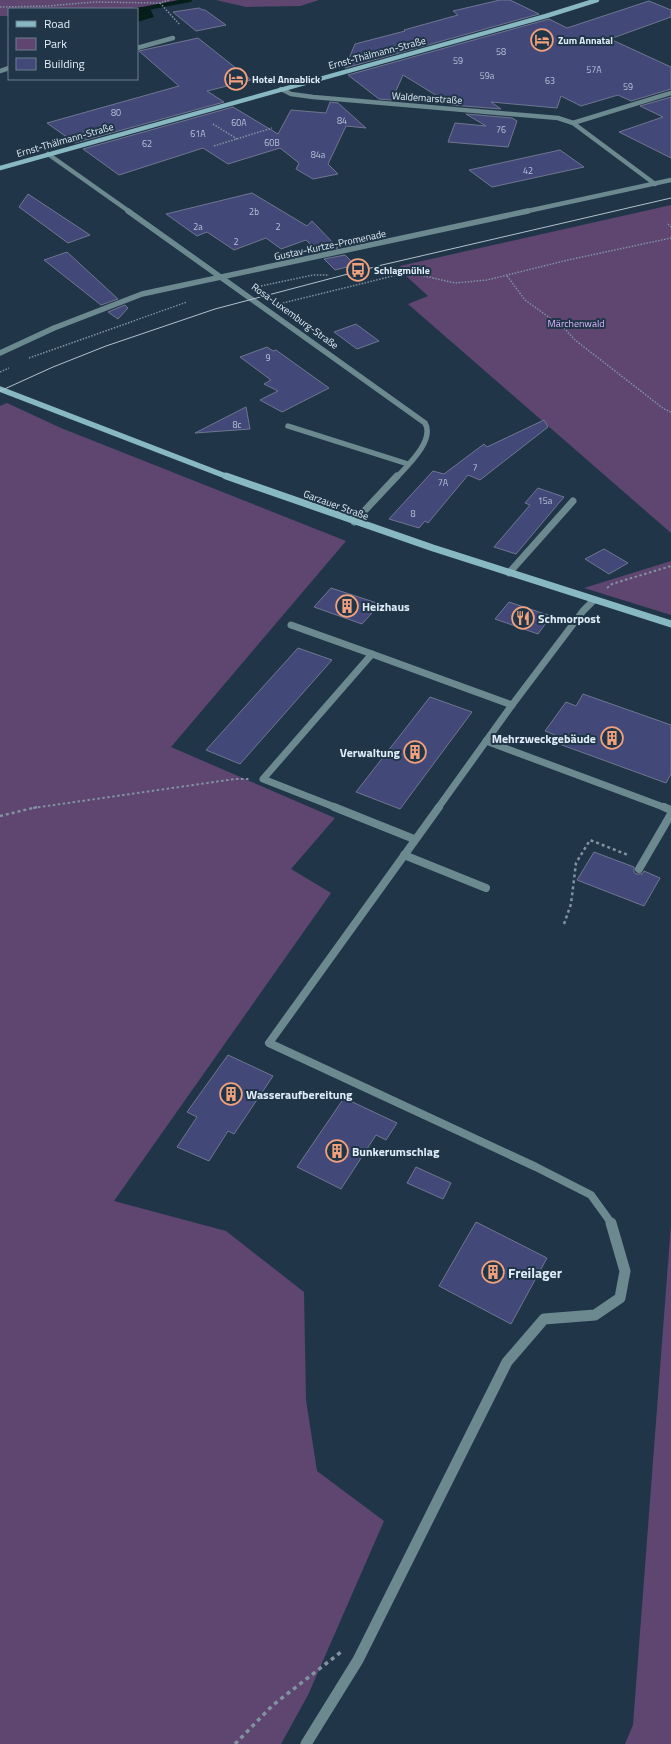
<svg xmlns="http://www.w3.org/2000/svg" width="671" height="1744" font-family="'Titillium Web',sans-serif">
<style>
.green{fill:#5e4671}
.water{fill:#061e1a}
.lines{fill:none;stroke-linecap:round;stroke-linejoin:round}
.stream{stroke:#061e1a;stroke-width:4}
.building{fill:#424978;stroke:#707590}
.path-far3{stroke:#8192a1;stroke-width:1.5;stroke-dasharray:1.5 1.5;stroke-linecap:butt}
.path-far2{stroke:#8192a1;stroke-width:2;stroke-dasharray:2.5 2.5;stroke-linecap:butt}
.path-far1{stroke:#8192a1;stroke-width:2.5;stroke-dasharray:3 3;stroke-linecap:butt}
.path{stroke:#8192a1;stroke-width:3.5;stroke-dasharray:4 4;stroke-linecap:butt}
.lane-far3{stroke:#6b898f;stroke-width:5.5}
.lane-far2{stroke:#6b898f;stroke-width:7}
.lane-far1{stroke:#6b898f;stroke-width:8}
.lane{stroke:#6b898f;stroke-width:11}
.street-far2{stroke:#6b898f;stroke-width:4.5}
.street-far1{stroke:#6b898f;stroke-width:5.5}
.street{stroke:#6b898f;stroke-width:7}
.secondary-far2{stroke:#88b9c3;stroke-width:4.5}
.secondary-far1{stroke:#88b9c3;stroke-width:5.5}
.secondary{stroke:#88b9c3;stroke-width:7}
.tram{stroke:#b1c0cd;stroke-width:1}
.labels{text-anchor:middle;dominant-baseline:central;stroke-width:4;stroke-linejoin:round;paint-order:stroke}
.far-number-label{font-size:9px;fill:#b8c4d9}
.far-poi-label{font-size:10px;font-weight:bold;fill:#e0edf9;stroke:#203648;text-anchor:start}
.far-street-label{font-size:10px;fill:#e0edf9;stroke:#203648}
.far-park-label{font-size:10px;fill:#ddb5ff;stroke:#203648}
.poi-label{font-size:12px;font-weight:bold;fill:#e0edf9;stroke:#203648;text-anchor:start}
.near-poi-label{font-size:14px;font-weight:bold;fill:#e0edf9;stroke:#203648;text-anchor:start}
</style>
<rect width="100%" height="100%" fill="#203648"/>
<!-- green -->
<g class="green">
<path d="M0 0H179L146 7 118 9H9V16H0Z"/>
<path d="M216 0H319L300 6 246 7Z"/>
<path d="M671 205V533L408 304 428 296 405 275 400 266Z"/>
<path d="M7 403 61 428 346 541 171 747 335 818 291 869 331 893 114 1201 226 1231 304 1292 306 1400 317 1471 384 1521 308 1695 281 1744H0V406Z"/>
<path d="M671 561V615L584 588Z"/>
<path d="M671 1224V1744H625L633 1725Z"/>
</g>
<!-- water -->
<path class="water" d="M146 7 150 8 154 17 137 22V9H118Z"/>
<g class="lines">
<!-- stream -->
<path class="stream" d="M137 10 190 0"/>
</g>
<!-- building -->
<g class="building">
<path d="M500 0H510L539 14 345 68 355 44 405 31 404 30 458 15 453 11Z"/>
<path d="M649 1 671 10V17L610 39 671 67V89L631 101 618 95 581 106 561 96 557 108 491 102 501 109 452 105 403 75 392 100 379 99 348 75 549 19 567 28Z"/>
<path d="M199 8 203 10H205L226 25 196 31 173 12Z"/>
<path d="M198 38 251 80 207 91 224 102 75 143 47 123 179 86 139 51Z"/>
<path d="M671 97V158L619 132 663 117 640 106Z"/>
<path d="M330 102 338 103 366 128 346 126 328 164 338 174 313 179 296 169 299 163 280 148 228 164 203 148 119 175 83 149 233 107 278 134 291 110 326 113Z"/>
<path d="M466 114 512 118 517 121 508 147 448 142 455 123 486 126Z"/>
<path d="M560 150 584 167 492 187 469 170Z"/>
<path d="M252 193 307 226 312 221 338 248 318 252 306 240 281 249 266 238 234 250 207 232 197 236 166 214Z"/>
<path d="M28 194 90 235 68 243 19 207Z"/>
<path d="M67 252 118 299 101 305 44 260Z"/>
<path d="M345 255 355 265 335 270 324 259Z"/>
<path d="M125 305 128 308 118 319 108 312Z"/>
<path d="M356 324 379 341 357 349 334 332Z"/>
<path d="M267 347 273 351 276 350 329 388 282 412 260 400 278 391 264 384 271 380 240 357Z"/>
<path d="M246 407 250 429 195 433Z"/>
<path d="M544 420 548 427 480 480 468 475 428 523 425 521 419 528 389 519 433 471 444 474 484 444 487 447Z"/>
<path d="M538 488 564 497 516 554 494 547 530 505 525 503Z"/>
<path d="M604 549 628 563 609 574 585 559Z"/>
<path d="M331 588 380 604 362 624 314 607Z"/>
<path d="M509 602 551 616 538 634 495 619Z"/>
<path d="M298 648 332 660 240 764 206 750Z"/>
<path d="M583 694 671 725V774L666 783 551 741 555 735 545 731 566 702 576 706Z"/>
<path d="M430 697 472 712 400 809 356 792Z"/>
<path d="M594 852 634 867V872L636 874H642L644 871 660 878 644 906 577 880Z"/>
<path d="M228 1055 273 1076 234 1134 228 1131 209 1161 177 1147 197 1117 187 1112Z"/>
<path d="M344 1098 397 1123 386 1140 376 1135 341 1189 297 1167Z"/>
<path d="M416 1167 451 1183 443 1199 407 1183Z"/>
<path d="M476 1222 547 1258 511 1324 439 1286Z"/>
</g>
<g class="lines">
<!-- path-far3 -->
<g class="path-far3">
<path d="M160 3 180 25"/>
<path d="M0 7 48 6 95 2 160 3 169 0"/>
<path d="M213 124 237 139"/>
<path d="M214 146 272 128"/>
<path d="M668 224 671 227"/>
<path d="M507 276 525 300 564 328 575 340 664 409 671 412"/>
<path d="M261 286 313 275H329"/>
<path d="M283 303 397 275H420L455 283 487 280 568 260 671 238"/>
<path d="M29 358 187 302"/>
<path d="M0 372 9 368"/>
</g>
<!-- path-far2 -->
<g class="path-far2">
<path d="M607 588 612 584 671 566"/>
<path d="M33 808 235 779H249"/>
</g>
<!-- path-far1 -->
<g class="path-far1">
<path d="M0 816 37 807"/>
<path d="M564 924 571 904 576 863 590 840 628 855"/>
</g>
<!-- path -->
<path class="path" d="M235 1744 273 1705 341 1652"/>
<!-- lane-far3 -->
<path class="lane-far3" d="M288 426 408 464"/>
<!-- lane-far2 -->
<g class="lane-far2">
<path d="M509 573 573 501"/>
<path d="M291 625 372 654"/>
<path d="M486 741 666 808"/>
<path d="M337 808 263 779 372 654 512 705"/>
<path d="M438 808 512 705 583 611 594 600"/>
</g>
<!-- lane-far1 -->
<g class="lane-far1">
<path d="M334 807 414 839"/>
<path d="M439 807 269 1043 536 1167 591 1195 612 1224"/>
<path d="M664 807 671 810"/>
<path d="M404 855 486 888"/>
<path d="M639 869 671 814"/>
</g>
<!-- lane -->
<path class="lane" d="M306 1744 358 1660 507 1362 544 1319 595 1315 620 1298 625 1271 611 1223"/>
<!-- street-far2 -->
<g class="street-far2">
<path d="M137 48 173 38"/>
<path d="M0 71 9 68"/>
<path d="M281 89 291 94 313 97 558 118 573 123 655 184"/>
<path d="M573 123 671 93"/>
<path d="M48 154 130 212"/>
<path d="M523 212 671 180"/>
</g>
<!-- street-far1 -->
<g class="street-far1">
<path d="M128 211 425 423C435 440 408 465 397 477"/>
<path d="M0 353 54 328 142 294 528 211"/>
</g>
<!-- street -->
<path class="street" d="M354 522 397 476"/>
<!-- secondary-far2 -->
<path class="secondary-far2" d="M0 168 546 16 597 0"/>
<!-- secondary-far1 -->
<path class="secondary-far1" d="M0 389 228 477"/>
<!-- secondary -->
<path class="secondary" d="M226 476 433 548 671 624"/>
<!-- tram -->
<path class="tram" d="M0 391 53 367 106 346 215 309 382 265 671 198"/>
</g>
<!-- icons -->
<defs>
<g id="hotel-ring" transform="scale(1.15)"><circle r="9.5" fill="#203648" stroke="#f1a17d" stroke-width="1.5"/><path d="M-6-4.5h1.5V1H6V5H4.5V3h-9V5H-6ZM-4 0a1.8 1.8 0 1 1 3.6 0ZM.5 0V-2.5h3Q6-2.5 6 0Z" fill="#f1a17d"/></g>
<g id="bus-ring" transform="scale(1.15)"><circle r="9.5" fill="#203648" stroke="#f1a17d" stroke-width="1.5"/><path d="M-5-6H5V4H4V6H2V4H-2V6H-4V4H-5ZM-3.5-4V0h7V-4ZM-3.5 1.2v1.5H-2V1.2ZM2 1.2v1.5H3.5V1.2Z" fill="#f1a17d"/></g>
<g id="building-ring" transform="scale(1.15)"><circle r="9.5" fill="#203648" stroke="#f1a17d" stroke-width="1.5"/><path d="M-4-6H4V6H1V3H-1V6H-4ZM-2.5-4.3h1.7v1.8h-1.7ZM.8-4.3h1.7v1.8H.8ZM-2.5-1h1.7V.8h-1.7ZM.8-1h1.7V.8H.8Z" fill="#f1a17d"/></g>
<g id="restaurant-ring" transform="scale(1.15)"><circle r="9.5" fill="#203648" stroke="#f1a17d" stroke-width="1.5"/><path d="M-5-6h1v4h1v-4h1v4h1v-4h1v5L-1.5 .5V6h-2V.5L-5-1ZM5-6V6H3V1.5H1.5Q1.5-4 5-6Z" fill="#f1a17d"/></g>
</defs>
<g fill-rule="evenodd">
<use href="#hotel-ring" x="542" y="40"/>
<use href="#hotel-ring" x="236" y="79"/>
<use href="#bus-ring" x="358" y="270"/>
<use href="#building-ring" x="347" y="606"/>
<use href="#restaurant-ring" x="523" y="618"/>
<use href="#building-ring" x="612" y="738"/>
<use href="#building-ring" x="415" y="752"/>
<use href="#building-ring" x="231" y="1094"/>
<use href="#building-ring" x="337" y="1151"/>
<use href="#building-ring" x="493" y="1272"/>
</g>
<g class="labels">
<!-- far-number labels -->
<g class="far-number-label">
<text x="501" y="51">58</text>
<text x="458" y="60">59</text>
<text x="594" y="69">57A</text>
<text x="487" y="75">59a</text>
<text x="550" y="80">63</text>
<text x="628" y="86">59</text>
<text x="116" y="112">80</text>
<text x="342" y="120">84</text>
<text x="239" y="122">60A</text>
<text x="501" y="129">76</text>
<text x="198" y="133">61A</text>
<text x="272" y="142">60B</text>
<text x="147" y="143">62</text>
<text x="318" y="154">84a</text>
<text x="528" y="170">42</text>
<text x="254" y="211">2b</text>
<text x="198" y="226">2a</text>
<text x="278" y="226">2</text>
<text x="236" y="241">2</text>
<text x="268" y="357">9</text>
<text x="237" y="424">8c</text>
<text x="475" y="467">7</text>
<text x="443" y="482">7A</text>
<text x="545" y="500">15a</text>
<text x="413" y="513">8</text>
</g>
<!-- far-poi labels -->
<g class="far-poi-label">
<text x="558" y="40">Zum Annatal</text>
<text x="252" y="79">Hotel Annablick</text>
<text x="374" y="270">Schlagmühle</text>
</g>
<!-- far-street labels -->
<g class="far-street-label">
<text transform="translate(377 53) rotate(-15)">Ernst-Thälmann-Straße</text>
<text transform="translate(427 98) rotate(4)">Waldemarstraße</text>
<text transform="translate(65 140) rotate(-16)">Ernst-Thälmann-Straße</text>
<text transform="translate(330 245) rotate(-12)">Gustav-Kurtze-Promenade</text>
<text transform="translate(295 316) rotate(36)">Rosa-Luxemburg-Straße</text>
<text transform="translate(336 505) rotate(20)">Garzauer Straße</text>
</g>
<!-- far-park labels -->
<g class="far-park-label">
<text x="576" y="323">Märchenwald</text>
</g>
<!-- poi labels -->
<g class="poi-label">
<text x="362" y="606">Heizhaus</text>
<text x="538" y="618">Schmorpost</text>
<text x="596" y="738" text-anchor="end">Mehrzweckgebäude</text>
<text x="400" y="752" text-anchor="end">Verwaltung</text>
<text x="246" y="1094">Wasseraufbereitung</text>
<text x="352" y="1151">Bunkerumschlag</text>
</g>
<!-- near-poi labels -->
<g class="near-poi-label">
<text x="508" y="1272">Freilager</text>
</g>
</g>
<!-- legend -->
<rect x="8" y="8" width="130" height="72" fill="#203648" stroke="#6d7f8f"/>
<rect x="16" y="21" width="20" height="6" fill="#88b9c3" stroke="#6d7f8f"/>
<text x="44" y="28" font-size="12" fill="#e0edf9">Road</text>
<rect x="16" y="38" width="20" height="12" fill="#5e4671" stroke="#6d7f8f"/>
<text x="44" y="48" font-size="12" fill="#e0edf9">Park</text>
<rect x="16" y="58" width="20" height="12" fill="#424978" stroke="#6d7f8f"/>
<text x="44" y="68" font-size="12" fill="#e0edf9">Building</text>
</svg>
